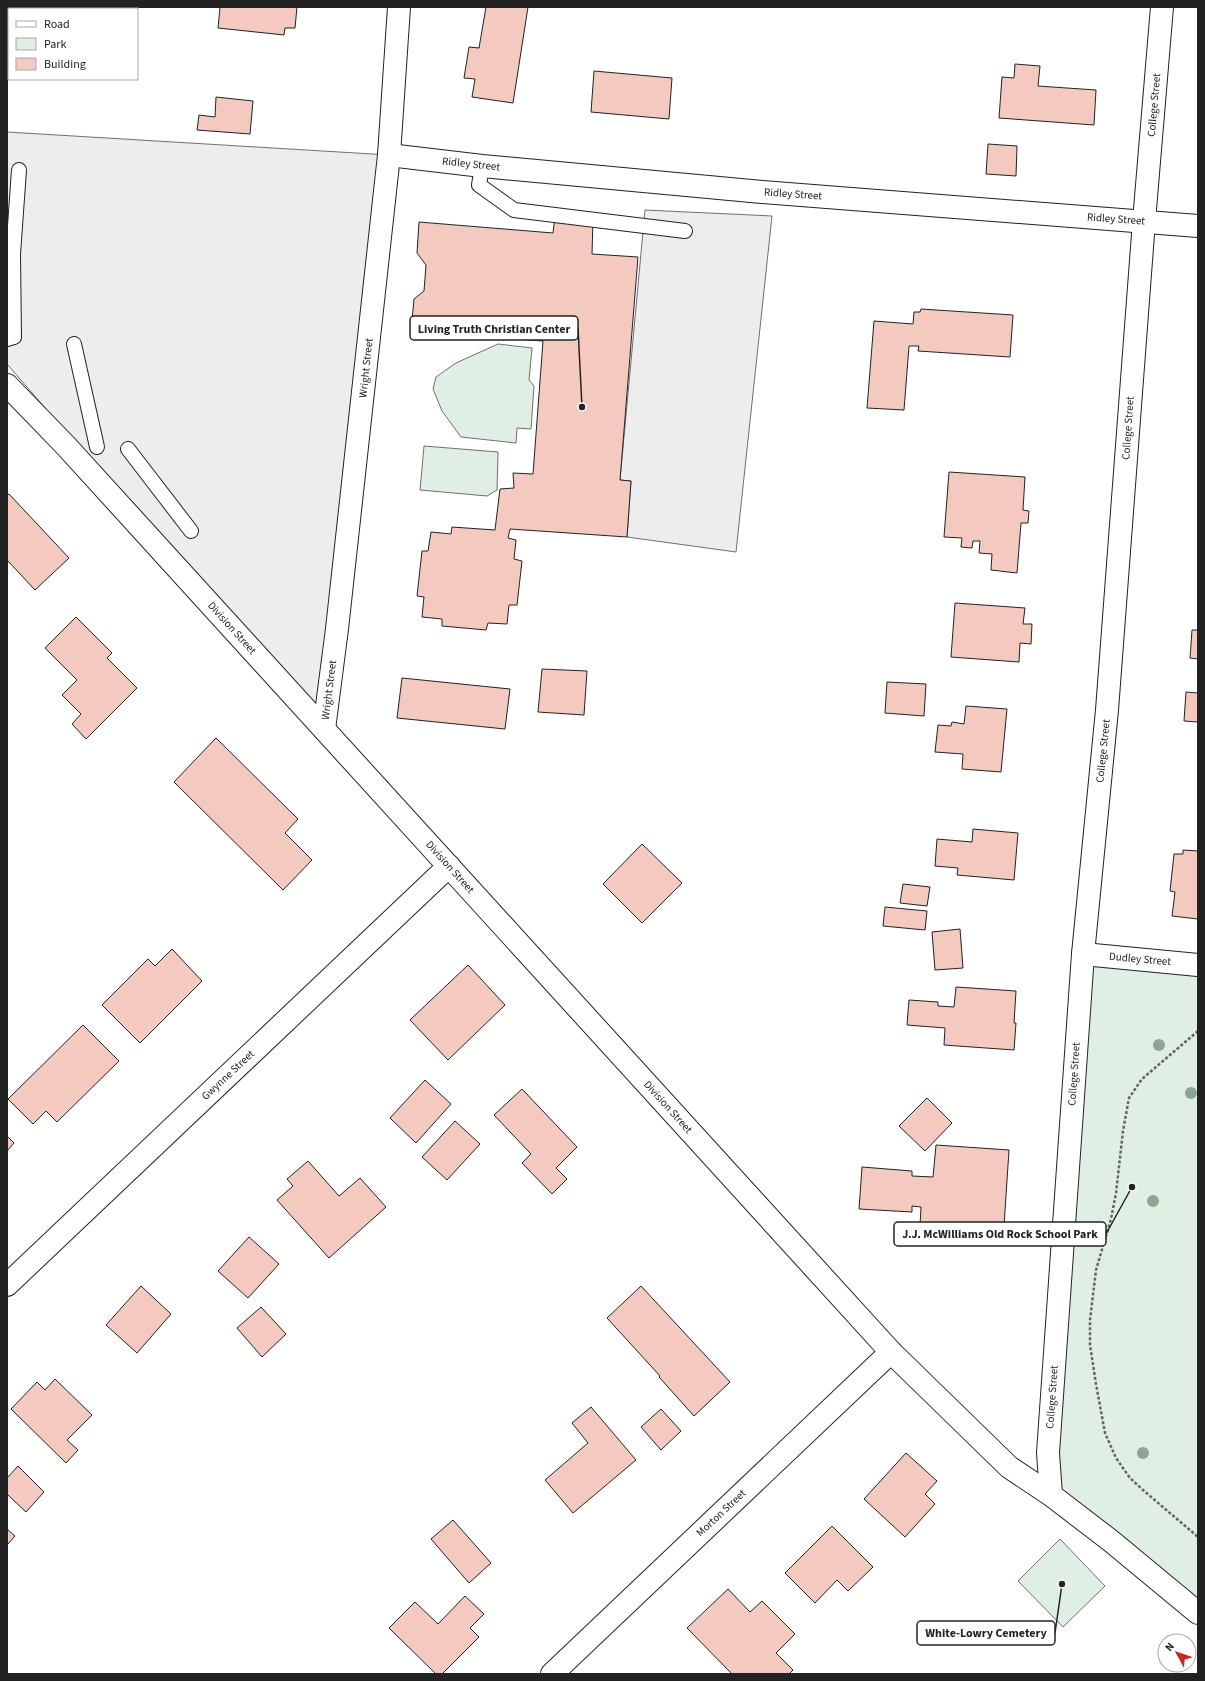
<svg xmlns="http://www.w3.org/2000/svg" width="1205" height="1681" font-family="'Source Sans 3',sans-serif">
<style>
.green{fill:#e0efe3;stroke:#6f6f6f}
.parking{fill:#ededed;stroke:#6f6f6f}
.building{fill:#f3c9c0;stroke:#222}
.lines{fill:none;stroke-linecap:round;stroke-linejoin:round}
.lane-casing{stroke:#222;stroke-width:16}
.street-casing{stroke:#222;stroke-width:24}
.path{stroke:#646464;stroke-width:2.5;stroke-dasharray:3 2;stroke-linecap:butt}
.lane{stroke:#fff;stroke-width:14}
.street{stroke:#fff;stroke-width:22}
.tree{fill:#8da692}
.labels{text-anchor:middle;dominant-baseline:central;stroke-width:3;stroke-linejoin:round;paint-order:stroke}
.street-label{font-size:11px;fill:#222;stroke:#fff}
.leader{fill:none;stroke:#222;stroke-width:1.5}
.callout-dot{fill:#222;stroke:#fff;stroke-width:1.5}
.callout{fill:#fff;stroke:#222;stroke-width:1.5}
.callout-label{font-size:12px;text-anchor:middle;font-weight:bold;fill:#222}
</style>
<rect width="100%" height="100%" fill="#fff"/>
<!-- green -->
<g class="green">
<path d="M498 344 532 348 529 380 534 386 531 429 517 428 516 443 461 437 442 411 433 389 436 377 456 363Z"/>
<path d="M424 446 498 452 497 490 487 496 420 490Z"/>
<path d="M1083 954 1198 965V1613L1051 1495Z"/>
<path d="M1060 1539 1105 1586 1063 1627 1018 1581Z"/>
</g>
<!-- parking -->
<g class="parking">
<path d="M7 132 389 155 324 729 7 364Z"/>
<path d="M645 210 772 216 736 552 627 537 631 481 620 480Z"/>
</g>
<!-- building -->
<g class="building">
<path d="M220 7H297L295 28H285L284 35 218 28Z"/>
<path d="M486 7H528L513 103 472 97 475 79 464 78 469 47 479 48Z"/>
<path d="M1015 64 1040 66 1038 86 1096 90 1094 125 999 118 1002 77 1014 78Z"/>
<path d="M594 71 672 78 669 119 591 112Z"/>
<path d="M216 97 253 101 250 134 197 130 199 115 215 117Z"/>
<path d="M988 144 1017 146 1016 176 986 174Z"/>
<path d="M555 216 593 219 592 254 638 257 620 480 631 481 627 537 510 529 508 538 516 540 514 559 522 561 517 605H509L507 624 488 623 486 630 442 626V619L422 617 424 597 417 596 422 551H428L431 532 451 534 452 527 495 530 500 489 514 488 513 473 533 474 543 341 411 331 414 299 424 291 426 265 417 253 419 222 553 233Z"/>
<path d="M921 309 1013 315 1010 357 918 351 919 346H909L904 410 867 408 874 321 913 324 914 312H920Z"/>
<path d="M949 472 1025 477 1023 510 1029 511 1028 523H1021L1017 573 991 570 992 554 979 553 980 541H973L972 548 961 547 962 538 944 537Z"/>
<path d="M9 494 69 558 35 590 7 560V495Z"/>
<path d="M955 603 1025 608 1023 624H1032L1031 644 1020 643 1019 662 951 657Z"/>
<path d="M76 617 112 653 107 658 137 688 86 739 72 724 81 714 62 695 77 680 45 648Z"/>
<path d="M1192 630H1198V659L1190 658Z"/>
<path d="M542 669 587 671 584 715 538 712Z"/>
<path d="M402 678 510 689 505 729 397 718Z"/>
<path d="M887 682 926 684 924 716 885 713Z"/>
<path d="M1186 692 1198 693V722L1184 721Z"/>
<path d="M966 706 1007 709 1001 772 962 769 963 754 935 752 938 725 951 726 952 722 964 724Z"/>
<path d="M216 738 298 819 285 833 312 860 283 890 174 782Z"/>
<path d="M973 829 1018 833 1014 880 957 875 958 868 935 866 937 839 972 842Z"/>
<path d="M642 844 682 883 642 923 603 884Z"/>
<path d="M1183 850 1198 851V919L1172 916 1175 892 1170 891 1174 854H1183Z"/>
<path d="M903 884 930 887 927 906 900 903Z"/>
<path d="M885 907 927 911 925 930 883 926Z"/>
<path d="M960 929 963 968 935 970 932 932Z"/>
<path d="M172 949 202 981 140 1043 102 1005 148 959 155 966Z"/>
<path d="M468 965 505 1005 448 1060 410 1020Z"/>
<path d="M956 987 1016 991 1014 1023H1016L1014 1050 944 1045 945 1028 907 1025 909 1000 938 1002V1006L954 1007Z"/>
<path d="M83 1025 119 1061 57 1122 46 1111 33 1124 8 1099Z"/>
<path d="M425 1080 451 1104 416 1143 390 1118Z"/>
<path d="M522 1089 577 1147 556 1168 567 1179 552 1194 522 1163 531 1154 494 1115Z"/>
<path d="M927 1098 952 1123 925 1151 899 1126Z"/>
<path d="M455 1121 480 1144 447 1180 422 1157Z"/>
<path d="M7 1136 14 1143 7 1151Z"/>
<path d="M936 1145 1009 1150 1004 1226 991 1225V1230L920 1226 921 1207 912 1206V1212L859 1209 862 1167 912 1171V1176L933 1177Z"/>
<path d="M308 1161 339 1196 360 1178 386 1207 329 1258 277 1200 293 1186 287 1179Z"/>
<path d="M249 1237 279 1264 248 1298 218 1271Z"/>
<path d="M141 1286 171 1314 137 1353 106 1325Z"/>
<path d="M641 1286 730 1382 694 1416 659 1377 660 1376 607 1318Z"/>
<path d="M261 1307 286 1334 262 1357 237 1328Z"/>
<path d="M55 1379 92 1415 67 1440 78 1450 66 1463 11 1409 37 1382 45 1390Z"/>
<path d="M591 1407 636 1460 573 1513 545 1480 588 1443 572 1423Z"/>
<path d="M661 1409 681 1431 661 1450 641 1427Z"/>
<path d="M906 1453 937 1481 925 1494 935 1504 905 1537 864 1499Z"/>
<path d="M18 1466 44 1492 26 1512 7 1494V1478Z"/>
<path d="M453 1520 491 1563 469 1583 431 1539Z"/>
<path d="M832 1526 873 1567 848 1591 837 1580 815 1603 785 1573Z"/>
<path d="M7 1529 15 1536 7 1545Z"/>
<path d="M728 1589 750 1612 762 1601 795 1634 776 1653 793 1670 789 1674H732L687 1628Z"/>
<path d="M465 1596 484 1614 470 1628 479 1637 442 1674H436L389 1628 415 1602 438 1624Z"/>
</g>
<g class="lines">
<!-- lane casing -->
<g class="lane-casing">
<g id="lane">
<path d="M482 166 479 185 514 210 685 231"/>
<path d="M7 339 14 337 13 254 19 170"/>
<path d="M74 344 97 447"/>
<path d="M128 449 191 531"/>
</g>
</g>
<!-- street casing -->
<g class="street-casing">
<g id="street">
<path d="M389 155 482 166 762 192 1198 226"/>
<path d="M7 385 67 447 891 1352 1009 1467 1051 1495 1111 1541 1198 1613"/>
<path d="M324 729 337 629 389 155 399 7"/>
<path d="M1083 954 1198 965"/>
<path d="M7 1285 449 866"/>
<path d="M1051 1495 1048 1453 1051 1410 1083 954 1107 710 1144 221 1162 7"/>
<path d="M552 1674 891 1352"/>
</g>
</g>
<!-- path -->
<path class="path" d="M1198 1031 1142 1079 1129 1098 1123 1131 1116 1193 1111 1219 1096 1270 1090 1320V1345L1096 1384 1105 1433 1116 1458 1130 1478 1143 1490 1198 1537"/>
<!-- lane -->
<use href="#lane" class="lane"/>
<!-- street -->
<use href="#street" class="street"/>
</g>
<!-- trees -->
<g class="tree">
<circle cx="1159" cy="1045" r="6"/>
<circle cx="1191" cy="1093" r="6"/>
<circle cx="1153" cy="1201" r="6"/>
<circle cx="1143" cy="1453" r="6"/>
</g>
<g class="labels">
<!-- street labels -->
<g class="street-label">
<text transform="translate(1154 105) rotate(-85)">College Street</text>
<text transform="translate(471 164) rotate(6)">Ridley Street</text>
<text transform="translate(793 194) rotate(4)">Ridley Street</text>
<text transform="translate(1116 219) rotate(4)">Ridley Street</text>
<text transform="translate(366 368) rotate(-84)">Wright Street</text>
<text transform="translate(1128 428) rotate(-86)">College Street</text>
<text transform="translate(232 628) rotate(48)">Division Street</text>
<text transform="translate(329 690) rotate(-83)">Wright Street</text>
<text transform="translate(1103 751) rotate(-84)">College Street</text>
<text transform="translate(450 867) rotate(48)">Division Street</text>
<text transform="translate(1140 959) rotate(5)">Dudley Street</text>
<text transform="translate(1074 1074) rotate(-86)">College Street</text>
<text transform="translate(228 1075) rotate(-43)">Gwynne Street</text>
<text transform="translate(668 1107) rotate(48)">Division Street</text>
<text transform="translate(1052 1397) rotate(-86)">College Street</text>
<text transform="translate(721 1513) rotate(-43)">Morton Street</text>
</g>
</g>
<!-- callouts -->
<path class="leader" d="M582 407L578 328M1132 1187L1106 1234M1062 1584L1055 1633"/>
<g class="callout-dot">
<circle cx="582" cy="407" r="4"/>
<circle cx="1132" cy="1187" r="4"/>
<circle cx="1062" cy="1584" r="4"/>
</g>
<g class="callout">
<rect x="410" y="316" width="168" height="24" rx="4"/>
<rect x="894" y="1222" width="212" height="24" rx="4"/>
<rect x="917" y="1621" width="138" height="24" rx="4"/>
</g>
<g class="callout-label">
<text x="494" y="333">Living Truth Christian Center</text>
<text x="1000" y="1238">J.J. McWilliams Old Rock School Park</text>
<text x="986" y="1637">White-Lowry Cemetery</text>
</g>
<!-- border -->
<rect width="1205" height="1681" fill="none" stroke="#222222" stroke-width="16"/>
<!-- legend -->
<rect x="8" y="8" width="130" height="72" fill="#ffffff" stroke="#a7a7a7"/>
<rect x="16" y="21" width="20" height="6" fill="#ffffff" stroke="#a7a7a7"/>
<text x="44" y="28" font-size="12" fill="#222222">Road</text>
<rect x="16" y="38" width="20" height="12" fill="#e0efe3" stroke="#a7a7a7"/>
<text x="44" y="48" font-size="12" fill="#222222">Park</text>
<rect x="16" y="58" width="20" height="12" fill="#f3c9c0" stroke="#a7a7a7"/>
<text x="44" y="68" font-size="12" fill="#222222">Building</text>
<!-- north arrow -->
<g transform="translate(1177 1653) rotate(310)"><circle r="19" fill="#ffffff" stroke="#a7a7a7"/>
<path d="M0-3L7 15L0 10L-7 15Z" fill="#c62828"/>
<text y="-6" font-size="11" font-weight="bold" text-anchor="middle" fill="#222222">N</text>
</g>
</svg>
